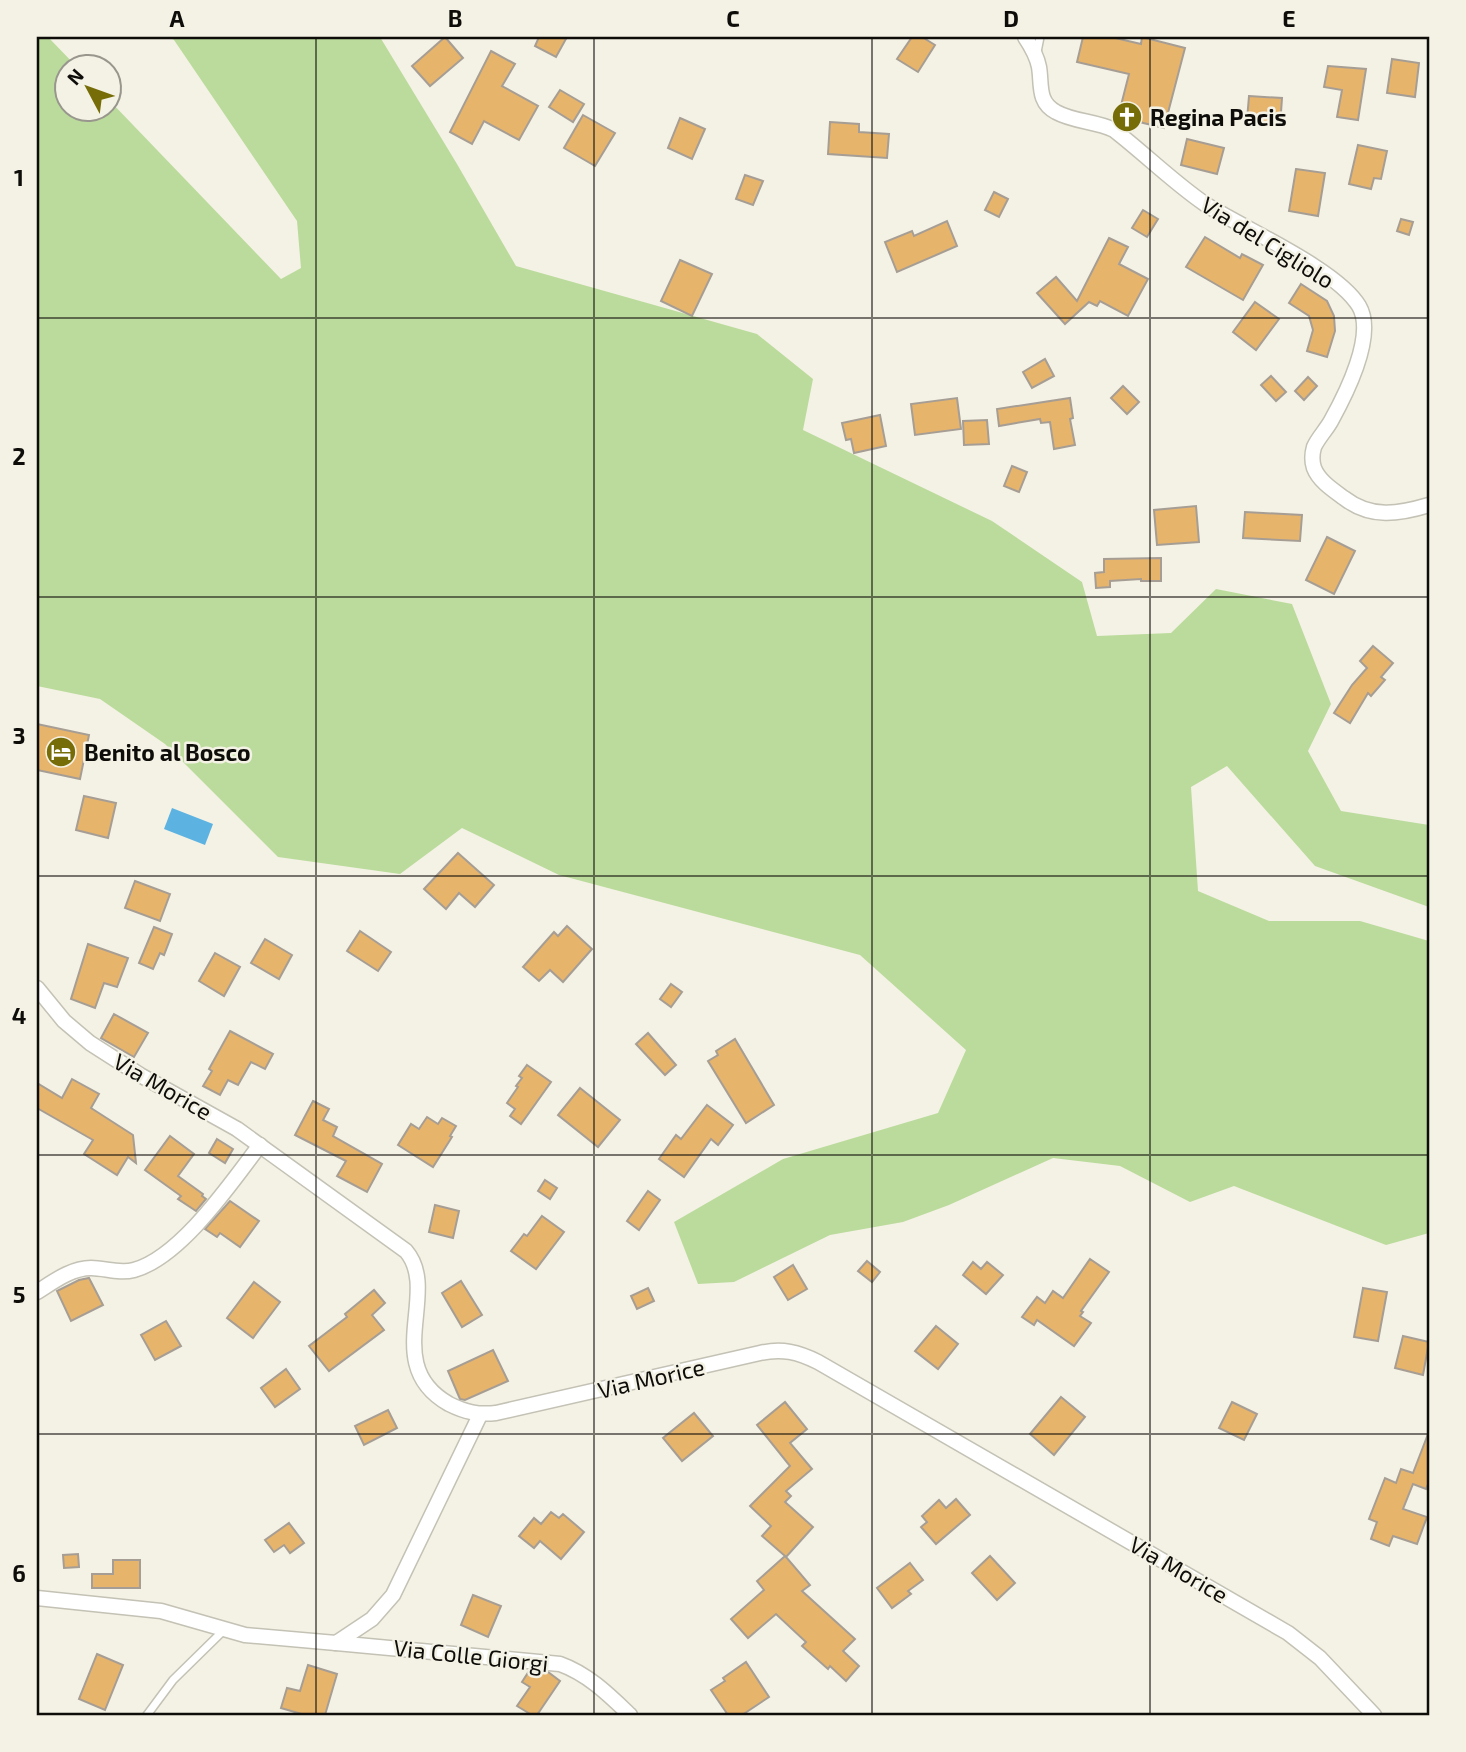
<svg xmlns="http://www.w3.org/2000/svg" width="1466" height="1752" font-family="'Exo 2',sans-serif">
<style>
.green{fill:#bbdb9c}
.water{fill:#5cb3e2}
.building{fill:#e7b46c;stroke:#a69e94;stroke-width:2}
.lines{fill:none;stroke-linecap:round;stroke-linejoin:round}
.service-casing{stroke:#c4c2b5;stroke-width:10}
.minor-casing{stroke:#c4c2b5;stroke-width:17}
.service{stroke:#fff;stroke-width:7}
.minor{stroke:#fff;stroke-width:14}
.grid{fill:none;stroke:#0e0d09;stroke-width:2;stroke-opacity:0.55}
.labels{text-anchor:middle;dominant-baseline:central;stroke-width:5;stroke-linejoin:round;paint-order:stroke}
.poi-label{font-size:23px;font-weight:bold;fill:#0e0d09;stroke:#f4f2e5;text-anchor:start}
.street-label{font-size:23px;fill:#0e0d09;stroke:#f4f2e5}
.neatline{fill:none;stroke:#0e0d09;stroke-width:2.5}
.grid-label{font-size:23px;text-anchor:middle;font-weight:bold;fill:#0e0d09}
</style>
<rect width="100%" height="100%" fill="#f4f2e5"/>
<!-- green -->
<path class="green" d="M37 37H48L76 66H66V108H108L109 100 281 279 301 268 297 221 174 40 170 37H380L457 164 516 266 757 334 813 379 803 430 992 521 1082 582 1097 636 1171 633 1216 589 1292 604 1331 704 1308 751 1341 811 1429 825V907L1315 866 1227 766 1191 787 1198 891 1269 921H1360L1429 941V1233L1386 1245 1234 1186 1190 1202 1120 1166 1053 1158 949 1205 903 1222 830 1235 734 1282 698 1284 674 1222 783 1159 938 1113 966 1050 860 955 559 875 462 828 400 874 278 857 165 744 100 699 37 686Z"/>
<!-- water -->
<path class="water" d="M172 808 213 824 205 845 164 829Z"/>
<!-- building -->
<g class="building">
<path d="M445 37 463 58 430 86 412 66Z"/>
<path d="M539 37H567L556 57 535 46Z"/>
<path d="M912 37H922L935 45 918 72 897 59Z"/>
<path d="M1083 37H1111L1141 44 1142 37 1185 48 1164 128 1135 121 1133 130 1117 121 1129 74 1077 62Z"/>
<path d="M491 51 515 64 502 86 538 106 519 140 484 121 472 144 450 132Z"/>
<path d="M1392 59 1419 63 1415 97 1387 93Z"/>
<path d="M1328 66 1366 69 1358 120 1337 117 1342 90 1324 87Z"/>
<path d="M560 90 584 104 573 122 549 107Z"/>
<path d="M1249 96 1282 98 1280 127 1257 126V120H1247Z"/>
<path d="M583 115 615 133 595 166 564 148Z"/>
<path d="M680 118 705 129 692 159 668 148Z"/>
<path d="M830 122 859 124V132L889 134 887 158 828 154Z"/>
<path d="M1187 139 1224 148 1217 174 1181 165Z"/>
<path d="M1358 145 1387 151 1381 179 1374 178 1371 189 1349 184Z"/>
<path d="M1296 169 1325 173 1318 216 1289 211Z"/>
<path d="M745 175 763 181 753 205 736 199Z"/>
<path d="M994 192 1008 199 999 217 985 210Z"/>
<path d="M1143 210 1158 219 1147 237 1132 228Z"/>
<path d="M1401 219 1413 222 1409 235 1397 231Z"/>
<path d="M947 221 957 246 897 272 885 242 912 231 914 236Z"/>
<path d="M1205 237 1240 258 1242 254 1263 265 1243 300 1186 267Z"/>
<path d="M1109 238 1128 247 1119 264 1148 279 1128 316 1100 301 1097 306 1089 302 1065 324 1037 293 1056 277 1077 301Z"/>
<path d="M680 260 712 274 692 316 661 301Z"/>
<path d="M1301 284 1327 301 1334 316 1335 331 1327 357 1307 351 1313 330 1309 316 1289 303Z"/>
<path d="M1255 302 1279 319 1256 350 1233 332Z"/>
<path d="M1045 359 1054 376 1032 388 1023 372Z"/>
<path d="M1271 376 1286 392 1276 401 1261 385Z"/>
<path d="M1308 377 1317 386 1304 400 1295 391Z"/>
<path d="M1123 386 1139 402 1127 414 1111 398Z"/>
<path d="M957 398 961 429 915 435 911 404Z"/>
<path d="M1070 398 1073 418 1070 419 1075 445 1054 449 1050 422 1041 423 1040 419 999 426 997 409Z"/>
<path d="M880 415 886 446 854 453 851 439 846 440 842 423Z"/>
<path d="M987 420 989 444 964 445 963 421Z"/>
<path d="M1012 466 1027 472 1019 492 1004 486Z"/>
<path d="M1196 506 1199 542 1157 545 1154 510Z"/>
<path d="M1245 512 1302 515 1300 541 1243 538Z"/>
<path d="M1327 537 1355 551 1334 594 1306 580Z"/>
<path d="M1161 558V581H1141V579L1110 581V587L1096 588 1095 573 1104 572V559Z"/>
<path d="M1373 646 1393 663 1381 677 1385 680 1371 696 1368 693 1350 723 1334 713 1352 685 1367 668 1360 661Z"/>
<path d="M37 724 89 735 80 779 37 770Z"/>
<path d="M84 796 116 803 108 838 76 830Z"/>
<path d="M458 853 494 885 475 907 459 893 446 909 424 889Z"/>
<path d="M135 881 170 894 160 921 125 908Z"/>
<path d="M567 926 592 949 563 982 550 970 539 981 523 967 554 932 558 936Z"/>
<path d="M154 927 172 934 164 955 160 953 153 969 139 963Z"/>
<path d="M360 931 391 952 378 971 347 951Z"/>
<path d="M265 939 292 955 279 979 251 963Z"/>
<path d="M88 944 128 958 117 987 104 983 95 1008 71 999Z"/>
<path d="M215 953 240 967 224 996 199 981Z"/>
<path d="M671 984 682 992 671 1007 660 999Z"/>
<path d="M114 1014 148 1033 134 1057 101 1038Z"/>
<path d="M230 1031 273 1054 265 1069 251 1062 238 1085 228 1080 220 1095 203 1086 212 1071 209 1069Z"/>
<path d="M648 1033 676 1065 665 1075 636 1044Z"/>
<path d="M735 1039 774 1105 746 1123 708 1061 718 1055 716 1051Z"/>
<path d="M527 1065 551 1082 521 1124 510 1116 515 1109 507 1103 518 1087 516 1086 522 1078 519 1076Z"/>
<path d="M72 1079 99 1094 91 1108 133 1135 136 1163 128 1157 117 1175 84 1154 93 1140 37 1108V1083L62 1098Z"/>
<path d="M580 1088 620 1120 598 1147 558 1115Z"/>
<path d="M313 1101 329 1109 323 1120 337 1127 333 1136 382 1164 367 1192 337 1176 346 1161 295 1135Z"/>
<path d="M707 1105 733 1125 718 1145 711 1139 684 1177 659 1159 676 1135 681 1139Z"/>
<path d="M427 1117 438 1124 442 1118 456 1126 450 1136 452 1137 433 1167 398 1145 411 1124 419 1129Z"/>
<path d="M170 1136 194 1154 178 1176 203 1194 202 1196 206 1199 196 1211 178 1199 181 1196 145 1170Z"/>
<path d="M217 1139 233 1149 225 1163 209 1153Z"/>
<path d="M545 1180 557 1188 550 1199 538 1191Z"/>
<path d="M648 1191 660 1200 639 1230 627 1221Z"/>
<path d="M230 1201 259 1221 240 1247 220 1233 217 1237 205 1229Z"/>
<path d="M435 1205 459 1211 453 1238 429 1232Z"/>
<path d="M542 1216 564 1232 536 1269 511 1251 524 1234 527 1236Z"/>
<path d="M1090 1259 1109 1272 1081 1311 1083 1312 1080 1316 1091 1323 1074 1346 1037 1320 1034 1325 1022 1317 1037 1297 1045 1303 1053 1291 1063 1298Z"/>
<path d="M867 1261 880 1272 872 1282 858 1271Z"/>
<path d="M973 1262 981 1269 987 1262 1003 1275 986 1294 963 1275Z"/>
<path d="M793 1265 807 1289 788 1300 774 1277Z"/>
<path d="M89 1278 103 1305 71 1321 57 1291 79 1280Z"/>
<path d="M461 1281 482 1315 462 1327 442 1293Z"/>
<path d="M254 1282 280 1302 253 1338 227 1318Z"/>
<path d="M648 1288 654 1301 637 1309 631 1296Z"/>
<path d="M1363 1288 1387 1292 1378 1341 1354 1337Z"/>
<path d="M374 1290 385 1303 372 1315 384 1330 329 1371 309 1346 347 1317 345 1314Z"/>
<path d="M166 1321 181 1346 155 1360 141 1335Z"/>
<path d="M936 1326 958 1344 938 1369 915 1351Z"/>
<path d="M1403 1336 1429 1342 1423 1375 1395 1368Z"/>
<path d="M493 1350 508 1381 465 1400 460 1399 448 1371Z"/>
<path d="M286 1369 300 1389 275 1407 261 1388Z"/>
<path d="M1061 1397 1085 1417 1054 1455 1030 1434Z"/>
<path d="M785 1402 807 1429 790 1443 812 1469 786 1491 791 1496 785 1502 813 1527 786 1557 810 1585 802 1591 855 1639 843 1651 859 1666 846 1681 830 1666 828 1669 802 1646 806 1642 776 1614 748 1638 731 1619 764 1590 757 1581 785 1556 762 1536 771 1526 750 1506 790 1466 757 1425Z"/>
<path d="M1232 1402 1257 1414 1244 1440 1219 1428Z"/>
<path d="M388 1410 397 1428 364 1445 355 1426Z"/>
<path d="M694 1413 713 1436 682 1461 663 1438Z"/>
<path d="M1428 1434 1429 1482 1426 1489 1413 1484 1403 1509 1427 1517 1417 1544 1393 1536 1389 1546 1371 1539 1377 1522 1369 1519 1385 1478 1396 1483 1401 1469 1413 1473Z"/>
<path d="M956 1499 970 1515 936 1544 921 1527 927 1522 922 1516 939 1500 946 1508Z"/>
<path d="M551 1512 559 1518 563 1514 584 1532 561 1559 540 1541 534 1548 519 1536 534 1518 541 1524Z"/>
<path d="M289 1523 304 1543 290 1553 284 1545 274 1552 265 1540Z"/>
<path d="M78 1554 79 1567 64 1568 63 1555Z"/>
<path d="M990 1556 1015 1583 997 1600 972 1573Z"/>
<path d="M113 1560H140V1588H92V1574H113Z"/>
<path d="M910 1563 923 1580 908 1591 911 1594 892 1608 877 1588Z"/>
<path d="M473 1595 501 1606 488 1637 461 1625Z"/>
<path d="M97 1654 123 1665 105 1710 79 1699Z"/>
<path d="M746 1662 769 1697 742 1715H728L711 1690 725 1681 723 1678Z"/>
<path d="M308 1665 337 1674 325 1715H305L281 1708 287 1688 300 1691Z"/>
<path d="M529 1671 548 1672 560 1681 537 1715H532L517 1706 530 1687 522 1682Z"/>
</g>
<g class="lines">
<!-- service casing -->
<g class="service-casing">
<g id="service">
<path d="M1037 52 1040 37"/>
<path d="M147 1715 173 1680 224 1630"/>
</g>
</g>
<!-- minor casing -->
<g class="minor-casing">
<g id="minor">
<path d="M1025 37C1031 46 1037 56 1039 67 1042 84 1037 102 1056 112 1074 122 1096 121 1114 130 1145 154 1173 182 1205 204 1244 229 1337 269 1359 306 1376 335 1346 394 1331 421 1326 430 1318 438 1314 447 1312 454 1312 462 1314 468 1319 481 1333 490 1344 498 1371 519 1399 514 1429 505"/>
<path d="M37 988 64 1021 90 1043 140 1075 237 1129 406 1251C441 1292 380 1365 449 1404 465 1412 478 1415 496 1413L760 1353C782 1348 798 1352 818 1362L1288 1633 1320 1658 1374 1715"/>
<path d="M37 1292C53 1282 71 1268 91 1268 105 1268 119 1274 134 1270 181 1257 231 1183 260 1145"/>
<path d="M37 1598 161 1611 245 1635 336 1643 372 1619 393 1595 480 1415"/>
<path d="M336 1643 560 1664C588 1674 609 1695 630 1715"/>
</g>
</g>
<!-- service -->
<use href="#service" class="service"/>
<!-- minor -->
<use href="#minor" class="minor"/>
</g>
<!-- grid -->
<path class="grid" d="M316 37V1715M594 37V1715M872 37V1715M1150 37V1715M37 318H1429M37 597H1429M37 876H1429M37 1155H1429M37 1434H1429"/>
<!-- icons -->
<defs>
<g id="church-disc" transform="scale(1.575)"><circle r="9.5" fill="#776d08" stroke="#f4f2e5"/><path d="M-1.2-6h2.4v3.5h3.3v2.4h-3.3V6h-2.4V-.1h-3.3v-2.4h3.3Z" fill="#fff"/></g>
<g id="hotel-disc" transform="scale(1.575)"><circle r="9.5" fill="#776d08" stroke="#f4f2e5"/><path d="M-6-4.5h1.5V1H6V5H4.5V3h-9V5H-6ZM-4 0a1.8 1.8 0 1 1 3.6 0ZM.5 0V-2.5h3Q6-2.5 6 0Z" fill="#fff"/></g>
</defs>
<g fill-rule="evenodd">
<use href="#church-disc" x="1127" y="117"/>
<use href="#hotel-disc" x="61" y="752"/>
</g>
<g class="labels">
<!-- poi labels -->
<g class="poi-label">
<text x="1150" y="117">Regina Pacis</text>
<text x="84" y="752">Benito al Bosco</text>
</g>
<!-- street labels -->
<g class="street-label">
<text transform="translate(1268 242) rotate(32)">Via del Cigliolo</text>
<text transform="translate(163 1086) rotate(30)">Via Morice</text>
<text transform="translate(651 1378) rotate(-13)">Via Morice</text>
<text transform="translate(1179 1569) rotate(30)">Via Morice</text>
<text transform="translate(471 1655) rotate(6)">Via Colle Giorgi</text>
</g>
</g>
<!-- border -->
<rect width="1466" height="1752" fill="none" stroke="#f4f2e5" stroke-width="77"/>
<!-- north arrow -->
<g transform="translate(88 88) rotate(311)"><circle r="33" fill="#f4f2e5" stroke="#98968d" stroke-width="2"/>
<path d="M0-5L12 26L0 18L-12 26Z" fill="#776d08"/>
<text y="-10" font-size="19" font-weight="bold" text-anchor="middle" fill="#0e0d09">N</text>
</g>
<rect x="38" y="38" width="1390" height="1676" class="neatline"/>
<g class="grid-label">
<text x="177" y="27">A</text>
<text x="455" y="27">B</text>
<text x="733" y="27">C</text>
<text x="1011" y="27">D</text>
<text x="1289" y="27">E</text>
<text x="19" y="186">1</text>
<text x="19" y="465">2</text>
<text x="19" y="744">3</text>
<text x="19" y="1024">4</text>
<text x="19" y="1303">5</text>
<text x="19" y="1582">6</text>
</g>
</svg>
